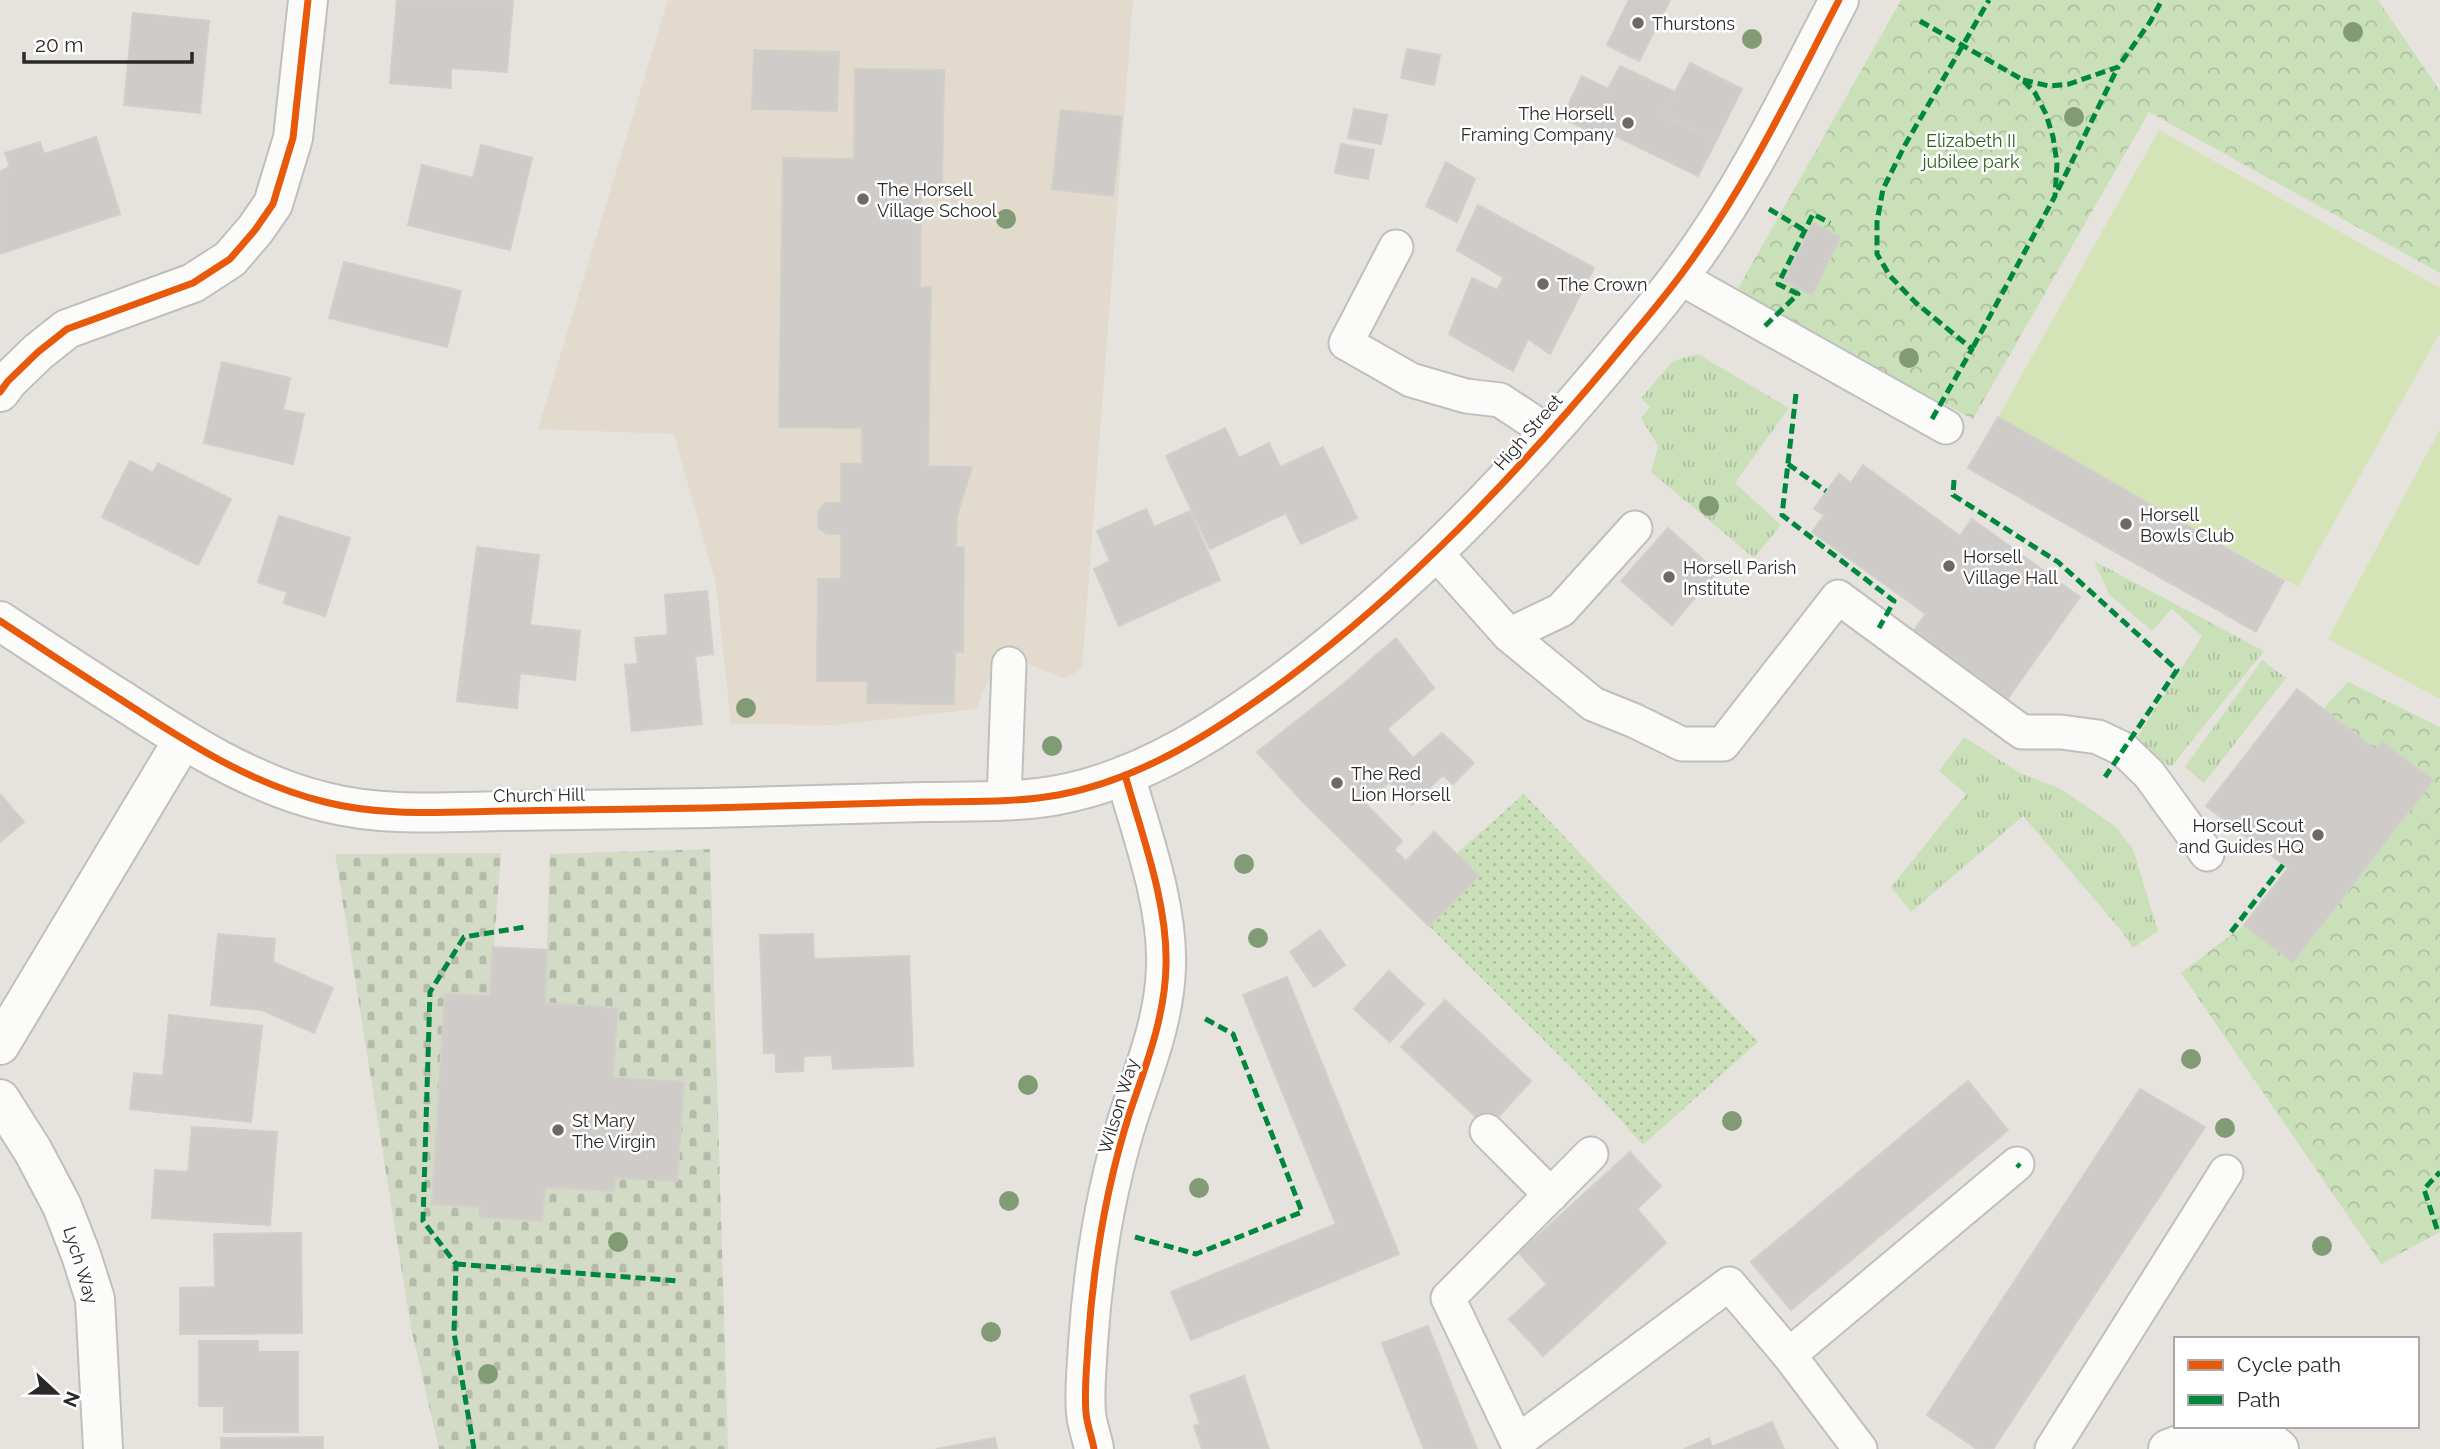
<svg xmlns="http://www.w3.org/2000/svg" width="2440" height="1449" font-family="Raleway,sans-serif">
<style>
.education{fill:#e1dacd}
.grass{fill:url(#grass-tufts)}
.cemetery{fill:url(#cemetery-stones)}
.park{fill:url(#park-crowns)}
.garden{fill:url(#garden-dots)}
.pitch{fill:#d5e4b6}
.building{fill:#cecbc8;stroke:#d1cfca;stroke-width:2}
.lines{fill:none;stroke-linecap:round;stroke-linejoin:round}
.service-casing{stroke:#c0bfbf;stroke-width:37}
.minor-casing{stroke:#c0bfbf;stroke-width:42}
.tertiary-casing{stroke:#c0bfbf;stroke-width:42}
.service{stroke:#fbfbfa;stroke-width:33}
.minor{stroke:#fbfbfa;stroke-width:38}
.tertiary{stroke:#fbfbfa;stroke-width:38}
.quiet{stroke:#00873e;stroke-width:5;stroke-dasharray:10 5;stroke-linecap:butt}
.cycleway-casing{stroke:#fff;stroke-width:11}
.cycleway{stroke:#e8590c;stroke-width:7}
.tree{fill:#819c74}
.poi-dot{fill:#6b6a68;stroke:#fff;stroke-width:2.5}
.labels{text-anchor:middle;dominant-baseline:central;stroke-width:5;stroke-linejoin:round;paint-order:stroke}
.poi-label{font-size:18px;fill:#292929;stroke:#fff;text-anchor:start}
.park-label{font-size:18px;fill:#2e611d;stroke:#fff}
.street-label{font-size:18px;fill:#292929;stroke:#fff}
</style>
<defs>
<pattern id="grass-tufts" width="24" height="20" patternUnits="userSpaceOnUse" patternTransform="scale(1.75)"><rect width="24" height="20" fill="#cae0b9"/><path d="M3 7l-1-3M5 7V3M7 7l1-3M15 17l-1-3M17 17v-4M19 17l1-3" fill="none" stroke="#aec09f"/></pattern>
<pattern id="cemetery-stones" width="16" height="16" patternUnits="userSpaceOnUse" patternTransform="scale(1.75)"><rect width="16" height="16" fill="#d3dac6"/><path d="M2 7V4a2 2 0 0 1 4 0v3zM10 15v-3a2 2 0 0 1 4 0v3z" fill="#b5bbaa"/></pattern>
<pattern id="park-crowns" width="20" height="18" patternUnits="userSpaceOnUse" patternTransform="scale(1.75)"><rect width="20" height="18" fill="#cae0b9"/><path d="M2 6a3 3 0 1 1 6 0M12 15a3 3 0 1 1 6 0" fill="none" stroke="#aec09f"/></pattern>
<pattern id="garden-dots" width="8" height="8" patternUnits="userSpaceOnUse" patternTransform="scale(1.75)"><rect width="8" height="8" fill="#cae0b9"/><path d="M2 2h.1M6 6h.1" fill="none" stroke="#aec09f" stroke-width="1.8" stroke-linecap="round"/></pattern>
</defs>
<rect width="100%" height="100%" fill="#e6e3de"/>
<!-- education -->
<path class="education" d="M668 0H1133L1082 668 1065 679 1024 662 995 664 976 709 835 725 731 724 716 584 674 434 538 429Z"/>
<!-- grass -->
<g class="grass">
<path d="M1698 354 1789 408 1735 483 1781 525 1754 558 1651 472 1658 446 1641 418 1650 407 1641 398 1673 361Z"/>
<path d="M2094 561 2264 651 2171 767 2143 751 2138 736 2202 636 2172 609 2152 631 2109 594Z"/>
<path d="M2262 660 2286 678 2204 783 2185 767Z"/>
<path d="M1964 737 2020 773 2061 789 2115 826 2133 849 2158 931 2133 948 2120 929 2023 816 1911 912 1891 887 1966 794 1939 771Z"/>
</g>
<!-- cemetery -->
<path class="cemetery" d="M710 849 728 1449H439L411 1328 335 854 501 853 490 996 445 994 432 1203 482 1207 481 1217 542 1221 545 1187 614 1191 615 1178 683 1082 613 1078 617 1008 545 1003 550 854Z"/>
<!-- park -->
<g class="park">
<path d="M1901 0H2378L2440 91V273L2149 112 1973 419 1794 325 1736 292Z"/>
<path d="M2348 682 2440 727V1232L2381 1264 2181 973 2244 925 2293 962 2432 780 2383 742 2376 750 2323 709Z"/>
</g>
<!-- garden -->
<path class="garden" d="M1524 794 1758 1042 1643 1145 1586 1082 1429 926 1479 876 1456 854Z"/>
<!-- pitch -->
<g class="pitch">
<path d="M2159 130 2440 288V333L2298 587 1998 417Z"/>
<path d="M2440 429V699L2328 639Z"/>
</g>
<!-- building -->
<g class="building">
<path d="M397 0H513L507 72 451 68V88L390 83Z"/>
<path d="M1629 0H1670L1639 61 1607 45Z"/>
<path d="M133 13 209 21 200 113 124 105Z"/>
<path d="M1407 49 1440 55 1434 85 1401 78Z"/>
<path d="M754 50 839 52 837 111 752 109Z"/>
<path d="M1690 63 1742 89 1716 141 1663 115Z"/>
<path d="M1620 66 1675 92 1663 115 1716 141 1698 176 1601 129 1598 135 1562 118 1582 76 1608 89Z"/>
<path d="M855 69 944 70 942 186H921L920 287H931L928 466 972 467 957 516 956 547H964L963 652H955L954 704 867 703 868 681H817L818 579H841V534H827L818 528V511L825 503H841V464H862V428L779 427 783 158 854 159Z"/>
<path d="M1354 109 1387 115 1381 144 1348 138Z"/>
<path d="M1061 110 1122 117 1113 196 1052 189Z"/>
<path d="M96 137 120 214 0 254V171L10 167 5 153 40 142 44 154Z"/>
<path d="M1341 144 1374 150 1368 179 1335 173Z"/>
<path d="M481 145 532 158 510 250 408 225 422 165 473 178Z"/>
<path d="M1446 162 1475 179 1457 222 1426 206Z"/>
<path d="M1478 205 1594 268 1550 354 1528 339 1513 371 1449 334 1472 278 1497 290 1504 278 1457 250Z"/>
<path d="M1813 223 1840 237 1812 295 1784 280Z"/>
<path d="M344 262 461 291 447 347 329 318Z"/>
<path d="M222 362 290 378 283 410 304 414 293 464 204 443Z"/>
<path d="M1998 417 2284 581 2256 632 1968 468Z"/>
<path d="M1225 428 1239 458 1269 443 1280 467 1323 447 1357 518 1301 544 1286 513 1210 549 1166 456Z"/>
<path d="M130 461 153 473 158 463 231 499 198 565 102 517Z"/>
<path d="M1863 465 1960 536 1972 519 2080 597 2008 698 1914 630 1926 614 1812 532 1824 515 1814 509 1839 474 1851 483Z"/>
<path d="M1146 509 1154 527 1190 511 1220 580 1119 626 1094 569 1110 561 1097 531Z"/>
<path d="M279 516 350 538 325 616 284 603 287 592 258 582Z"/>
<path d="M1668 528 1717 572 1672 625 1621 581Z"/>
<path d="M477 547 539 555 530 625 580 631 575 680 520 673 517 708 457 701Z"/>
<path d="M707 591 713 654 695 656 702 724 632 731 625 665 638 664 635 638 668 635 665 595Z"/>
<path d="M1396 638 1434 688 1387 729 1413 758 1442 733 1474 763 1453 784 1443 775 1412 805 1389 782 1364 802 1402 841 1394 850 1406 861 1434 832 1479 876 1429 926 1303 802 1257 752 1342 685Z"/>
<path d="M2297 689 2376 750 2383 742 2433 780 2293 962 2244 925 2288 868 2206 806Z"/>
<path d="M0 794 24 822 0 842Z"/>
<path d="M1320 930 1345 965 1314 987 1290 952Z"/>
<path d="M218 934 275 939 273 962 333 988 314 1033 262 1010 211 1005Z"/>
<path d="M813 934 814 959 909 956 913 1066 833 1069 832 1055 804 1056 803 1071 776 1072V1053H764L760 935Z"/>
<path d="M493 947 547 950 545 1003 617 1008 613 1078 684 1082 677 1181 615 1178 614 1191 545 1187 542 1221 480 1217 482 1207 432 1204 445 994 490 996Z"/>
<path d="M1389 971 1424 1004 1390 1042 1354 1009Z"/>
<path d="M1287 977 1399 1254 1191 1340 1171 1292 1336 1224 1243 995Z"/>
<path d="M1445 1000 1531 1081 1488 1128 1401 1047Z"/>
<path d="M169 1015 262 1026 251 1122 130 1109 134 1073 163 1076Z"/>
<path d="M1968 1081 2008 1130 1791 1310 1751 1262Z"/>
<path d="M2140 1089 2205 1127 1993 1449H1977L1927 1415Z"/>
<path d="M192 1127 277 1132 270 1225 152 1218 155 1170 188 1172Z"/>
<path d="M1630 1152 1661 1186 1637 1209 1666 1243 1543 1356 1509 1319 1547 1284 1519 1253Z"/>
<path d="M301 1233 302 1333 180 1334V1288L215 1287 214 1234Z"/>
<path d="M1428 1326 1477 1449H1424L1382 1343Z"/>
<path d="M199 1341H258V1352H298V1432H224V1406H199Z"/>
<path d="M1244 1376 1269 1449H1202L1194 1426 1200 1424 1190 1395Z"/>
<path d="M1772 1422 1784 1449H1684L1709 1438 1712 1447Z"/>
<path d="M323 1437V1449H221V1438Z"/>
<path d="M995 1438 997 1449H936Z"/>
</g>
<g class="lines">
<!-- service casing -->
<g class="service-casing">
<g id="service">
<path d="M1396 247 1346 343 1411 380 1466 396 1500 400 1550 433"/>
<path d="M1679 277 1946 427"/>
<path d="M1435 552 1509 635 1593 704 1635 721 1682 744H1723L1838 597 2022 732H2061L2098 737 2123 749 2149 774 2207 854"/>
<path d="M1509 635 1561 610 1635 528"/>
<path d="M1004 800 1009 664"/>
<path d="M1487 1131 1551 1195"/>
<path d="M1591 1154 1448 1298 1517 1442 1729 1284 1789 1355 1860 1449"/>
<path d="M1789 1355 2017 1164"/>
<path d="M2052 1449 2226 1172"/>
</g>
</g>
<!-- minor casing -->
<g class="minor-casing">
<g id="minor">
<path d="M0 392 8 381 38 352 67 329 193 283 230 259 255 230 273 204 293 138 308 0"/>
<path d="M0 1045 183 740"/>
<path d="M0 1099 33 1151 62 1206 81 1255 95 1299 103 1449"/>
<path d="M1094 1449C1092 1437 1087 1425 1086 1413 1084 1390 1087 1366 1088 1344 1093 1267 1106 1188 1129 1115 1145 1067 1165 1018 1166 966 1168 904 1142 835 1125 775"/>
<path d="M2168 1449C2200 1436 2250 1422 2279 1449"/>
</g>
</g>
<!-- tertiary casing -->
<g class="tertiary-casing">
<path id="tertiary" d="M0 621C41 648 82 675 123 701 186 742 251 784 325 802 383 817 445 812 505 811 573 810 640 809 708 808 780 806 851 804 923 802 968 801 1014 803 1058 795 1144 779 1219 729 1288 678 1409 587 1513 478 1610 362 1636 330 1664 299 1688 265 1748 183 1792 90 1839 0"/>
</g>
<!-- service -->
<use href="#service" class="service"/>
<!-- minor -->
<use href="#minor" class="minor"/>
<!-- tertiary -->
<use href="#tertiary" class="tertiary"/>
<!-- quiet -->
<g class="quiet">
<path d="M1920 21 2023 80 2035 93 2046 114 2053 137 2057 163 2055 196 1972 349"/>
<path d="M2023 80 2049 86 2069 84 2118 67 2150 22 2162 0"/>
<path d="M2058 190 2118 67"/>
<path d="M1769 209 1804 230"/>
<path d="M1765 326 1798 294 1778 284 1813 214 1830 223"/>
<path d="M1796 394 1782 515 1894 601 1879 628"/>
<path d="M1932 419 1972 349 1916 303 1890 276 1877 254V222L1883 189 1905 145 1989 0"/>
<path d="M1788 464 1826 491"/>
<path d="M1954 480 1953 495 2058 562 2177 670 2105 777"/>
<path d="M2231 932 2283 865"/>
<path d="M2017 1164 2020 1167"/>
<path d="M2437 1229 2424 1189 2440 1172"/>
<path d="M1135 1237 1196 1254 1302 1212 1233 1034 1202 1017"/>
<path d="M456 1264 680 1281"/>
<path d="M474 1449 454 1333 456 1264 423 1221 430 992 464 937 525 927"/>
</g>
<!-- cycleway casing -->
<g class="cycleway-casing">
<g id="cycleway">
<path d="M0 392 8 381 38 352 67 329 193 283 230 259 255 230 273 204 293 138 308 0"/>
<path d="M0 621C41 648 82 675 123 701 186 742 251 784 325 802 383 817 445 812 505 811 573 810 640 809 708 808 780 806 851 804 923 802 968 801 1014 803 1058 795 1144 779 1219 729 1288 678 1409 587 1513 478 1610 362 1636 330 1664 299 1688 265 1748 183 1792 90 1839 0"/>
<path d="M1094 1449C1092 1437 1087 1425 1086 1413 1084 1390 1087 1366 1088 1344 1093 1267 1106 1188 1129 1115 1145 1067 1165 1018 1166 966 1168 904 1142 835 1125 775"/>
</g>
</g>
<!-- cycleway -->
<use href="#cycleway" class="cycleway"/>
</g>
<!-- trees -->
<g class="tree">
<circle cx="2353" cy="32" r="10"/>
<circle cx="1752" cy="39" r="10"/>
<circle cx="2074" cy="117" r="10"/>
<circle cx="1006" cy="219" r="10"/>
<circle cx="1909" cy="358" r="10"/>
<circle cx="1709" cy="506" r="10"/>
<circle cx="746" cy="708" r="10"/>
<circle cx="1052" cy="746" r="10"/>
<circle cx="1244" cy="864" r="10"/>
<circle cx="1258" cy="938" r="10"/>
<circle cx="2191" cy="1059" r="10"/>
<circle cx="1028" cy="1085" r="10"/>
<circle cx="1732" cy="1121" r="10"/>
<circle cx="2225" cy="1128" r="10"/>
<circle cx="1199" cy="1188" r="10"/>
<circle cx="1009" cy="1201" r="10"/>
<circle cx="618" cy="1242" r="10"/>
<circle cx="2322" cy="1246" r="10"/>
<circle cx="991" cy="1332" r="10"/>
<circle cx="488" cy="1374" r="10"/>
</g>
<!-- markers -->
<g class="poi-dot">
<circle cx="1638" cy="23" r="7"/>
<circle cx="1628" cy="123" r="7"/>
<circle cx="863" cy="199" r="7"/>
<circle cx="1543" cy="284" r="7"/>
<circle cx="2126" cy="524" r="7"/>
<circle cx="1949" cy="566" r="7"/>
<circle cx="1669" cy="577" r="7"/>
<circle cx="1337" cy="783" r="7"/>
<circle cx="2318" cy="835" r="7"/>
<circle cx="558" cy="1130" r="7"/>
</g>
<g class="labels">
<!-- poi labels -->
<g class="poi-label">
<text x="1652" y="23">Thurstons</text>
<text x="1614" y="113" text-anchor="end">The Horsell<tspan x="1614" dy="21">Framing Company</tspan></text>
<text x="877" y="189">The Horsell<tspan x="877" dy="21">Village School</tspan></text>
<text x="1557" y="284">The Crown</text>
<text x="2140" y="514">Horsell<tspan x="2140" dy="21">Bowls Club</tspan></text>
<text x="1963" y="556">Horsell<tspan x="1963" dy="21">Village Hall</tspan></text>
<text x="1683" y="567">Horsell Parish<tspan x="1683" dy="21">Institute</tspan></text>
<text x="1351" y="773">The Red<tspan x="1351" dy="21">Lion Horsell</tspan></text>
<text x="2304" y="825" text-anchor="end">Horsell Scout<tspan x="2304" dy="21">and Guides HQ</tspan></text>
<text x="572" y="1120">St Mary<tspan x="572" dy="21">The Virgin</tspan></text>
</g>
<!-- park labels -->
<g class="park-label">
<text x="1971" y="140">Elizabeth II<tspan x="1971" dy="21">jubilee park</tspan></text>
</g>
<!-- street labels -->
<g class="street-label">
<text transform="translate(1528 432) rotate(-49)">High Street</text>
<text transform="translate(539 795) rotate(-1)">Church Hill</text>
<text transform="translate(1118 1106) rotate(-73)">Wilson Way</text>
<text transform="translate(81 1265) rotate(73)">Lych Way</text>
</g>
</g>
<!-- legend -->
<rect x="2174" y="1337" width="245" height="91" fill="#ffffff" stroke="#a9a9a9" stroke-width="2"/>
<rect x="2188" y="1360" width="35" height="10" fill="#e8590c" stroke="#a9a9a9" stroke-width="2"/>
<text x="2237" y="1372" font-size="21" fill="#292929">Cycle path</text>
<rect x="2188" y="1395" width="35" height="10" fill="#00873e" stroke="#a9a9a9" stroke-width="2"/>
<text x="2237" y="1407" font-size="21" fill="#292929">Path</text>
<!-- north arrow -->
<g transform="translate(56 1393) rotate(112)" stroke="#ffffff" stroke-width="5" paint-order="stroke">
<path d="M0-5L12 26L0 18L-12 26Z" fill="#292929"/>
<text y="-10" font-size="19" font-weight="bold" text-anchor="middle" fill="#292929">N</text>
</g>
<!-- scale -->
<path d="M24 52v10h168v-10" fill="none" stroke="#292929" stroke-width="3.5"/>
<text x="35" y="52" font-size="21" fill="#292929" stroke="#ffffff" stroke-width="5" paint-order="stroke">20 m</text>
</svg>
